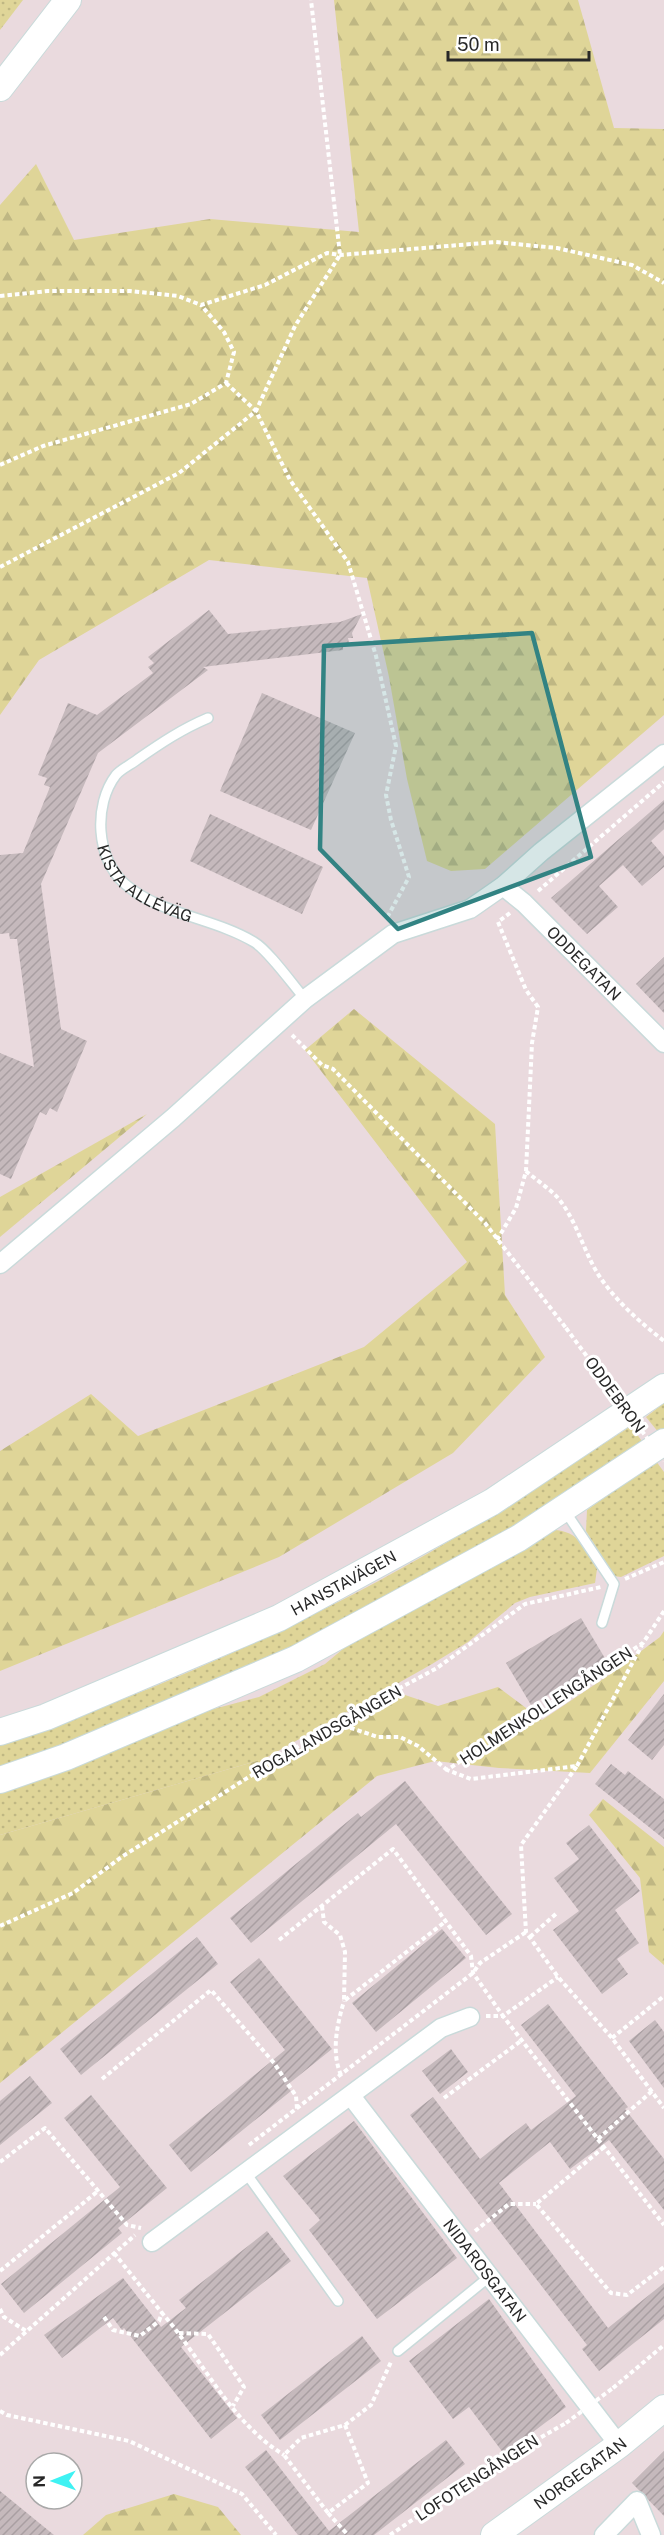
<svg xmlns="http://www.w3.org/2000/svg" width="664" height="2535" font-family="'Public Sans',sans-serif">
<style>
.grass{fill:url(#grass-dots)}
.forest{fill:url(#forest-firs)}
.building{fill:url(#building-hatch)}
.lines{fill:none;stroke-linecap:round;stroke-linejoin:round}
.lane-casing{stroke:#c9dada;stroke-width:12}
.street-casing{stroke:#c9dada;stroke-width:21}
.secondary-casing{stroke:#c9dada;stroke-width:28}
.path{stroke:#fff;stroke-width:4;stroke-dasharray:4.5 3;stroke-linecap:butt}
.lane{stroke:#fff;stroke-width:9}
.street{stroke:#fff;stroke-width:18}
.secondary{stroke:#fff;stroke-width:26}
.path-bridge{stroke:#fff;stroke-width:4;stroke-dasharray:4.5 3;stroke-linecap:butt}
.marked{fill:#328383;fill-opacity:0.2;stroke:#328383;stroke-width:4.5;stroke-linejoin:round}
.labels{text-anchor:middle;dominant-baseline:central;stroke-width:6;stroke-linejoin:round;paint-order:stroke}
.street-label{font-size:16px;fill:#282828;stroke:#fff}
</style>
<defs>
<pattern id="grass-dots" width="8" height="8" patternUnits="userSpaceOnUse" patternTransform="scale(1.5)"><rect width="8" height="8" fill="#dfd598"/><path d="M2 2h.1M6 6h.1" fill="none" stroke="#bfb783" stroke-width="1.8" stroke-linecap="round"/></pattern>
<pattern id="forest-firs" width="22" height="20" patternUnits="userSpaceOnUse" patternTransform="scale(1.5)"><rect width="22" height="20" fill="#dfd598"/><path d="M5 1l3.5 6h-7zM16 11l3.5 6h-7z" fill="#bfb783"/></pattern>
<pattern id="building-hatch" width="6" height="6" patternUnits="userSpaceOnUse" patternTransform="scale(1.5)"><rect width="6" height="6" fill="#c5b9bc"/><path d="M-1 1l2-2M0 6l6-6M5 7l2-2" fill="none" stroke="#a99fa2"/></pattern>
</defs>
<rect width="100%" height="100%" fill="#eadade"/>
<!-- grass -->
<g class="grass">
<path d="M0 0H23L0 30Z"/>
<path d="M664 1403V1429L659 1433 646 1417Z"/>
<path d="M631 1426 644 1444C571 1490 499 1538 424 1580 293 1653 141 1719 0 1768V1745C155 1691 309 1624 451 1540 512 1504 572 1465 631 1426Z"/>
<path d="M656 1461 664 1472V1556L621 1577 614 1576 586 1531 587 1510Z"/>
<path d="M553 1530C580 1531 584 1548 597 1569L595 1583 530 1597 515 1603 468 1642 432 1664 264 1759 0 1835V1791L132 1743 206 1711 259 1697 325 1664 349 1644Z"/>
</g>
<!-- forest -->
<g class="forest">
<path d="M334 0H578L614 128 664 129V715L485 869 451 871 427 861 407 779 389 677 367 578 209 560 39 660 0 715V205L36 164 74 240 210 219 359 232Z"/>
<path d="M354 1009 495 1124 505 1295 545 1357 453 1453 279 1557 0 1671V1451L91 1394 138 1436 364 1347 467 1262 305 1050Z"/>
<path d="M147 1114 0 1237V1197Z"/>
<path d="M664 1631V1681L590 1773 499 1768 435 1761 377 1776 0 2083V1835L309 1746 402 1694 438 1706 498 1687 542 1720 609 1675 660 1637Z"/>
<path d="M603 1799 664 1847V1965L649 1952 640 1878 589 1815Z"/>
<path d="M174 2494 218 2507 241 2535H83L106 2515Z"/>
</g>
<!-- building -->
<g class="building">
<path d="M209 610 228 634 340 622 362 614 352 633 353 638H348L349 643H343V650L203 667 208 670 98 753 41 884 61 1029 87 1041 57 1112 50 1108 46 1115 40 1112 11 1179 0 1174V1053L34 1067 17 939H10L9 933 0 934V855L23 853 50 787 44 785 47 778 38 775 68 703 97 715 153 673 148 667 154 663 148 657Z"/>
<path d="M262 693 355 733 311 830 220 791Z"/>
<path d="M664 800V829L651 841 664 856V867L642 886 623 865 599 886 618 907 587 934 551 898Z"/>
<path d="M210 814 323 867 302 914 190 861Z"/>
<path d="M664 957V1013L636 984Z"/>
<path d="M581 1618 606 1660 531 1705 506 1663Z"/>
<path d="M664 1694V1745L652 1760 628 1740Z"/>
<path d="M611 1764 625 1775 628 1771 664 1799V1839L595 1784Z"/>
<path d="M405 1781 512 1914 486 1935 396 1824 251 1943 230 1918 358 1813 361 1817Z"/>
<path d="M589 1825 640 1891 615 1910 639 1943 617 1959 628 1974 602 1994 553 1930 579 1911 554 1878 579 1859 566 1843Z"/>
<path d="M442 1929 466 1958 376 2032 352 2003Z"/>
<path d="M197 1937 218 1964 81 2075 60 2049Z"/>
<path d="M259 1958 332 2049 286 2086 291 2091 191 2172 169 2145 285 2050 230 1982Z"/>
<path d="M548 2004 628 2107 625 2109 664 2159V2210L609 2140 570 2169 550 2142 499 2183 608 2328 664 2283V2319L599 2371 582 2349 587 2345 410 2115 433 2097 480 2159 526 2123 531 2130 576 2096 521 2025Z"/>
<path d="M655 2020 664 2032V2088L629 2041Z"/>
<path d="M451 2049 468 2072 440 2094 422 2071Z"/>
<path d="M30 2076 52 2103 0 2145V2101Z"/>
<path d="M91 2095 167 2188 118 2228 122 2233 24 2313 1 2284 120 2187 64 2118Z"/>
<path d="M354 2121 457 2258 377 2319 309 2230 320 2220 283 2176Z"/>
<path d="M267 2231 291 2261 181 2347 237 2418 211 2439 124 2328 122 2330 113 2318 62 2358 44 2335 123 2278 161 2327 186 2308 179 2300Z"/>
<path d="M489 2299 566 2407 504 2454 469 2407 453 2419 409 2361Z"/>
<path d="M362 2336 381 2361 280 2440 261 2415Z"/>
<path d="M446 2440 465 2464 374 2535H298L245 2467 266 2450 329 2531Z"/>
<path d="M664 2451V2516L632 2483Z"/>
<path d="M0 2491 54 2535H0Z"/>
</g>
<g class="lines">
<!-- lane casing -->
<g class="lane-casing">
<g id="lane">
<path id="s1" d="M208 718C182 729 161 743 138 759 132 764 121 769 116 775 93 805 96 859 125 884 161 915 214 918 254 942 268 950 293 985 305 999"/>
<path d="M565 1511 614 1584 602 1623"/>
<path d="M246 2173 338 2301"/>
<path d="M398 2351 489 2277"/>
</g>
</g>
<!-- street casing -->
<g class="street-casing">
<g id="street">
<path id="s2" d="M503 886 524 903 664 1043"/>
<path d="M0 1264 173 1118 305 999 393 934 470 909 503 886 541 852 664 754"/>
<path id="s3" d="M351 2096 619 2445"/>
<path d="M152 2242 441 2028 470 2017"/>
<path d="M604 2535 637 2501 651 2535"/>
</g>
</g>
<!-- secondary casing -->
<g class="secondary-casing">
<g id="secondary">
<path d="M0 88 68 0"/>
<path id="s4" d="M0 1732 46 1717 279 1618 492 1502 664 1387"/>
<path d="M0 1780 66 1757 296 1659 519 1538 664 1442"/>
<path id="s5" d="M494 2535 619 2445 664 2408"/>
</g>
</g>
<!-- path -->
<g class="path">
<path d="M0 296 48 291H130L178 296 201 305 265 285 327 253 340 255 496 242 557 248 632 265 664 283"/>
<path d="M226 383 256 411 290 480 348 562 376 656 396 746 386 795 391 820 409 877 388 916"/>
<path d="M0 465 43 446 191 404 226 383 234 352 224 332 201 305"/>
<path d="M0 567 179 473 256 411 295 326 340 255 311 0"/>
<path d="M538 891 664 782"/>
<path d="M292 1035 322 1065 333 1069 485 1223 566 1328"/>
<path d="M526 1171C536 1180 549 1188 558 1198 578 1222 584 1255 602 1280 619 1304 641 1323 664 1341"/>
<path d="M497 1240 516 1208 526 1171 532 1043 538 1007 526 990 498 922 510 913"/>
<path d="M625 1579 664 1562"/>
<path d="M664 1611 643 1643 447 1770 471 1779 577 1766 521 1845 526 1932 558 1977 612 2038 664 2108"/>
<path d="M336 1723 378 1737H400L418 1746 447 1770"/>
<path d="M577 1766 642 1645"/>
<path d="M322 1906 324 1922 340 1935 345 1952 344 2001 446 1921"/>
<path d="M0 1926 73 1893 123 1856 335 1723 437 1668 525 1604 601 1587"/>
<path d="M530 1937 557 1913"/>
<path d="M279 1940 393 1849 471 1956 473 1973 503 2016 558 1977"/>
<path d="M486 2016H503L664 2225"/>
<path d="M612 2038 664 1996"/>
<path d="M341 2075C331 2052 337 2025 344 2001"/>
<path d="M102 2079 211 1990 274 2063 296 2096 297 2109"/>
<path d="M444 2098 522 2040"/>
<path d="M598 2139 652 2091"/>
<path d="M249 2145 473 1973 480 1963 526 1932"/>
<path d="M604 2147 536 2204 611 2293 627 2295 664 2267"/>
<path d="M0 2162 45 2128 127 2225 141 2228"/>
<path d="M475 2231 509 2204H536"/>
<path d="M114 2253 162 2313"/>
<path d="M0 2271 98 2191"/>
<path d="M0 2309 4 2317 26 2331"/>
<path d="M104 2317 113 2330 140 2336 159 2321 162 2313C203 2360 230 2422 284 2455"/>
<path d="M179 2333 208 2334 244 2387 233 2406"/>
<path d="M0 2355 135 2235"/>
<path d="M613 2388 664 2345"/>
<path d="M0 2411 7 2415 129 2441 242 2494 276 2535"/>
<path d="M345 2425 368 2483 328 2513 284 2455 301 2438 345 2425 371 2405 391 2362"/>
<path d="M328 2513 348 2535"/>
<path d="M390 2535 500 2461 566 2423"/>
</g>
<!-- lane -->
<use href="#lane" class="lane"/>
<!-- street -->
<use href="#street" class="street"/>
<!-- secondary -->
<use href="#secondary" class="secondary"/>
<!-- path-bridge -->
<g class="path-bridge">
<path d="M566 1328 664 1461"/>
<path d="M566 2423 613 2388"/>
</g>
</g>
<!-- marked area -->
<path class="marked" d="M532 633 591 857 398 929 320 849 324 646Z"/>
<g class="labels">
<!-- street labels -->
<g class="street-label">
<text stroke="none"><textPath href="#s1" startOffset="242">KISTA ALLÉVÄG</textPath></text>
<text stroke="none"><textPath href="#s2" startOffset="112">ODDEGATAN</textPath></text>
<text transform="translate(615 1395) rotate(54)">ODDEBRON</text>
<text stroke="none"><textPath href="#s4" startOffset="375">HANSTAVÄGEN</textPath></text>
<text transform="translate(546 1706) rotate(-33)">HOLMENKOLLENGÅNGEN</text>
<text transform="translate(327 1732) rotate(-30)">ROGALANDSGÅNGEN</text>
<text stroke="none"><textPath href="#s3" startOffset="220">NIDAROSGATAN</textPath></text>
<text stroke="none"><textPath href="#s5" startOffset="106">NORGEGATAN</textPath></text>
<text transform="translate(477 2478) rotate(-33)">LOFOTENGÅNGEN</text>
</g>
</g>
<!-- north arrow -->
<g transform="translate(54 2481) rotate(269)"><circle r="28" fill="#ffffff" stroke="#a9a9a9" stroke-width="1.5"/>
<path d="M0-4.5L10 22L0 15L-10 22Z" fill="#3ff2f3"/>
<text y="-9" font-size="16" font-weight="bold" text-anchor="middle" fill="#282828">N</text>
</g>
<!-- scale -->
<path d="M448 51v9h141v-9" fill="none" stroke="#282828" stroke-width="3"/>
<text x="457" y="51" font-size="18" fill="#282828" stroke="#ffffff" stroke-width="4.5" paint-order="stroke">50 m</text>
</svg>
